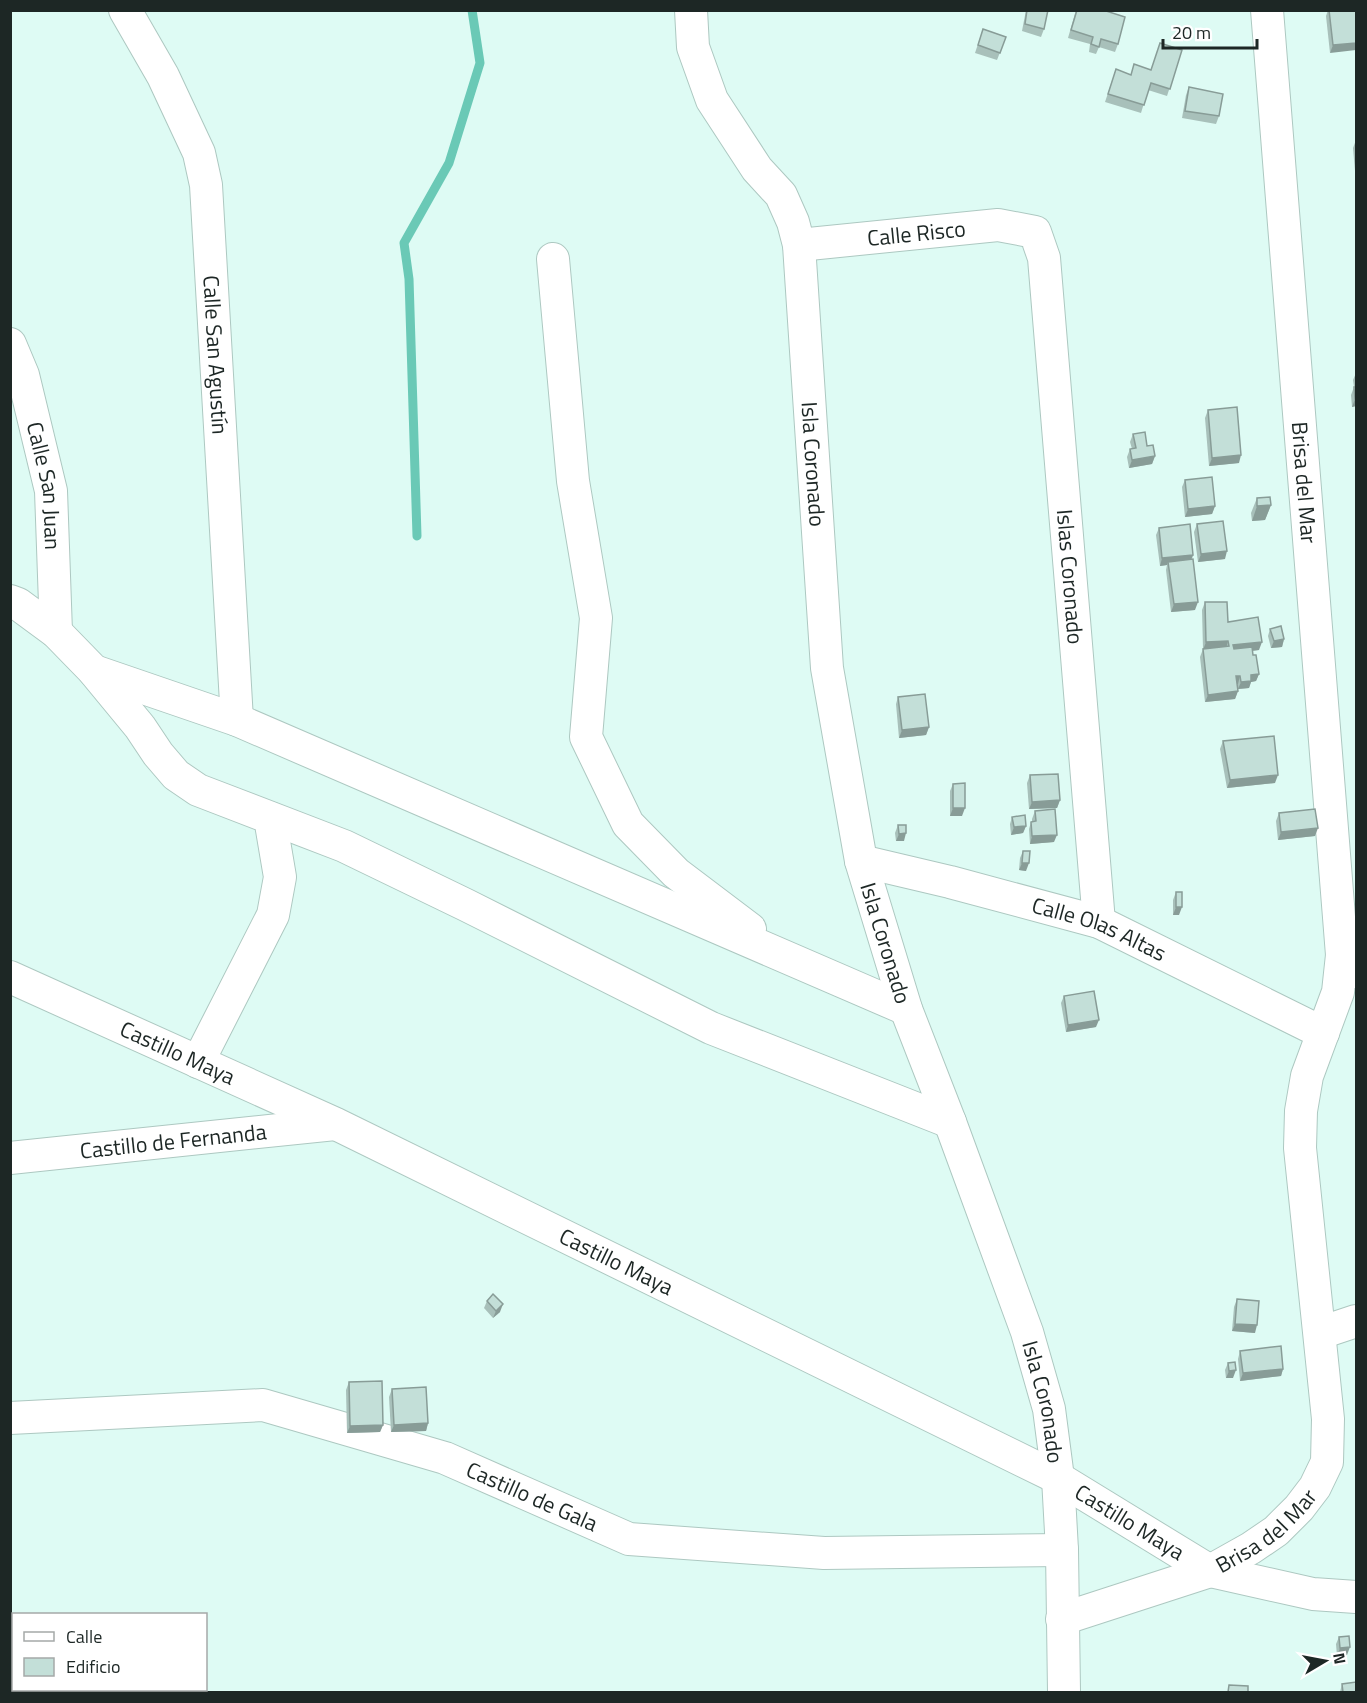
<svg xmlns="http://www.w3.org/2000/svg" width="1367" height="1703" font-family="'Titillium Web',sans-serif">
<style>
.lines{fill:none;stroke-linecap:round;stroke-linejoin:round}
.stream{stroke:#6ac9b6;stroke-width:9}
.street-casing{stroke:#adc8c1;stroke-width:34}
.street{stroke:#fff;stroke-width:32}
.wall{fill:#a8c0ba}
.shaded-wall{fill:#889c97}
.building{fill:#c3dfd8;stroke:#889c97;stroke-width:1.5}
.labels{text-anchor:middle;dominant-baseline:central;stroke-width:5;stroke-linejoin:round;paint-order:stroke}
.street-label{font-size:22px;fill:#1d2725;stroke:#fff}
</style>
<rect width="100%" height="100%" fill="#defbf4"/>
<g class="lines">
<!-- stream -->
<path class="stream" d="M417 536 409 279 404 243 449 163 480 63 472 10"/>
<!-- street casing -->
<g class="street-casing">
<g id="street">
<path id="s1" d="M125 10 163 76 199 153 206 185 237 720"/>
<path id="s2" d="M691 10 693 47 712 100 757 169 781 195 793 222 799 245 827 668 861 861 906 1009 950 1122 1027 1332 1049 1409 1058 1478 1062 1550 1064 1692"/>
<path id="s3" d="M1267 10 1342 955 1356 972"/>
<path id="s4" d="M799 245 998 225 1035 232 1044 258 1099 922"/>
<path d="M553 259 573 481 596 618 586 737 628 824 676 873 750 929"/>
<path id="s5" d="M10 344 23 375 51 491 56 632"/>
<path d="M10 601 18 604 56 632 93 670 140 727 158 754 176 775 198 790 344 846 466 905 711 1028 950 1122"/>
<path d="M94 671 237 720 906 1009"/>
<path id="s6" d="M861 861 950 882 1099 922 1323 1033"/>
<path id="s7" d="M10 977 336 1124 1058 1478 1210 1571 1313 1594 1356 1597"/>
<path d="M198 1062 273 915 280 877 270 818"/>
<path id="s8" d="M10 1158 335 1124"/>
<path d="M1320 1333 1356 1321"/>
<path id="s9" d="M10 1418 263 1405 445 1458 629 1539 824 1553 1062 1550"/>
<path id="s10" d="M1062 1619 1210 1571 1251 1548 1276 1531 1299 1508 1315 1487 1327 1462 1328 1419 1300 1148 1301 1111 1307 1076 1338 992 1342 955"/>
</g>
</g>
<!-- street -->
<use href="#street" class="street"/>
</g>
<!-- wall -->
<g class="wall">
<path d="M1026 10H1048L1044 29 1041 37 1022 31Z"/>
<path d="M1076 10 1118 44 1115 52 1099 47 1096 54 1089 52 1090 44 1068 38Z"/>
<path d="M1328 10H1356L1330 53 1326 16Z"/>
<path d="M983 29 1006 37 997 60 975 53Z"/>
<path d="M1182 50 1167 96 1148 90 1141 113 1105 102 1116 69 1130 75 1151 70Z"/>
<path d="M1189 87 1219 116 1216 124 1182 118 1186 95Z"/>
<path d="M1356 140V171H1355L1353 148Z"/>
<path d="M1356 373V406L1352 407 1351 395 1354 387 1353 380Z"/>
<path d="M1208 410 1239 463 1209 466 1205 418Z"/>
<path d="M1133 434 1147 446 1155 456 1152 464 1129 468 1127 457 1130 449H1132L1130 442Z"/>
<path d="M1185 480 1215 506 1212 514 1185 517 1182 487Z"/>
<path d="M1257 498 1271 505 1265 520 1252 521 1251 513Z"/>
<path d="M1197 524 1225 559 1198 562 1194 532Z"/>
<path d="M1159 528 1193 555 1192 559 1195 610 1171 612 1166 570 1167 565 1160 566 1156 535Z"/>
<path d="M1205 602 1259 650 1252 651 1259 674 1256 681 1251 682 1249 688 1238 689 1237 684 1238 691 1235 699 1205 702 1200 657 1203 649 1202 610Z"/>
<path d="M1270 629 1284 639 1282 647 1271 648 1268 636Z"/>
<path d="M898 697 929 727 926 735 899 738 896 704Z"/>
<path d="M1223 741 1275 783 1227 788 1220 749Z"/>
<path d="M1030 775 1060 800 1057 808 1029 809 1027 783Z"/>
<path d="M953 784 962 816H950V791Z"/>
<path d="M1035 811 1054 842 1030 844 1029 829 1031 822 1032 821V819Z"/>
<path d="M1279 813 1315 836 1278 840 1276 821Z"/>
<path d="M1012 817 1026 826 1023 833 1011 835 1010 824Z"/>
<path d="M898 825 904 841H896L895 833Z"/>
<path d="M1023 851 1026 871 1019 870 1020 858Z"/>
<path d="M1176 892 1179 915H1173V900Z"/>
<path d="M1064 996 1096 1027 1066 1032 1061 1003Z"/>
<path d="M1237 1299 1255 1333 1232 1331 1234 1307Z"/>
<path d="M487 1301 500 1312 493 1318 484 1308Z"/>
<path d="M1240 1351 1283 1369 1281 1376 1240 1381 1238 1359Z"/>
<path d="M1228 1363 1233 1378H1226L1225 1370Z"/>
<path d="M349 1382 383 1425 380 1432 347 1433 346 1390Z"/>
<path d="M392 1389 428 1423 426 1431 391 1432 389 1397Z"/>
<path d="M1339 1637 1347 1655 1337 1656 1336 1644Z"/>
<path d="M1342 1684 1356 1692H1340Z"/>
</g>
<!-- shaded-wall -->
<g class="shaded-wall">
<path d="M1356 43V50L1330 53 1333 45Z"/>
<path d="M1355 399H1356V406L1352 407Z"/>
<path d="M1241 455 1239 463 1209 466 1212 458Z"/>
<path d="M1155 456 1152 464 1129 468 1132 460Z"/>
<path d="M1271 505 1265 520 1252 521 1257 506Z"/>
<path d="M1215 506 1212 514 1185 517 1188 509Z"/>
<path d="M1227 551 1225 559 1198 562 1201 554Z"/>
<path d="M1193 555 1190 562H1168L1167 565 1160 566 1162 558Z"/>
<path d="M1198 602 1195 610 1171 612 1174 604Z"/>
<path d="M1284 639 1282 647 1271 648 1274 641Z"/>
<path d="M1228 641 1226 649 1203 650 1206 642Z"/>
<path d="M1262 642 1259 650 1231 653 1233 645Z"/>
<path d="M1259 674 1256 681 1251 682 1249 688 1238 689 1241 682 1251 675Z"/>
<path d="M1236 676H1240L1238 684H1234Z"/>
<path d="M1238 691 1235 699 1205 702 1208 695Z"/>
<path d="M929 727 926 735 899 738 902 730Z"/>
<path d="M1278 775 1275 783 1227 788 1230 780Z"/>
<path d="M1060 800 1057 808 1029 809 1032 802Z"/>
<path d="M953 808H965L962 816H950Z"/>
<path d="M1026 826 1023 833 1011 835 1014 827Z"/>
<path d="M1318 828 1315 836 1278 840 1281 832Z"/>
<path d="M906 833 904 841H896L899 834Z"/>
<path d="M1057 835 1054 842 1030 844 1032 836Z"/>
<path d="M1022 863H1029L1026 871 1019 870Z"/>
<path d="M1176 907H1182L1179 915H1173Z"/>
<path d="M1099 1020 1096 1027 1066 1032 1068 1025Z"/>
<path d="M503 1304 500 1312 493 1318 496 1311Z"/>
<path d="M1235 1324 1257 1325 1255 1333 1232 1331Z"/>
<path d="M1283 1369 1281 1376 1240 1381 1243 1373Z"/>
<path d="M1236 1370 1233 1378H1226L1229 1371Z"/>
<path d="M428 1423 426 1431 391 1432 394 1425Z"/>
<path d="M383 1425 380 1432 347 1433 350 1426Z"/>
<path d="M1350 1647 1347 1655 1337 1656 1340 1648Z"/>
</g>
<!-- building -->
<g class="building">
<path d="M1027 10H1048L1044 29 1025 24Z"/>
<path d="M1077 10H1103L1125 17 1118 44 1101 39 1099 47 1091 44 1093 37 1071 30Z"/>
<path d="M1329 10H1356V43L1333 45Z"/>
<path d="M983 29 1006 37 1000 53 978 45Z"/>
<path d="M1160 43 1182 50 1170 89 1151 83 1144 105 1108 94 1116 69 1131 75 1134 64 1151 70Z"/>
<path d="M1189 87 1223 94 1219 116 1185 111Z"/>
<path d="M1354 387H1356V399H1355Z"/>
<path d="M1237 407 1241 455 1212 458 1208 410Z"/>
<path d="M1145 432 1147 446 1153 445 1155 456 1132 460 1130 449 1136 448 1133 434Z"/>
<path d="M1212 477 1215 506 1188 509 1185 480Z"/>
<path d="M1270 497 1271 505 1257 506V498Z"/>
<path d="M1223 521 1227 551 1201 554 1197 524Z"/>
<path d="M1190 524 1193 555 1162 558 1159 528Z"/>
<path d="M1193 559 1198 602 1174 604 1168 562Z"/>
<path d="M1205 602H1227L1228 622 1258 617 1262 642 1233 645 1234 649 1252 647 1253 655H1256L1259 674 1251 675V681L1241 682 1240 676H1236L1238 691 1208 695 1203 649 1229 646 1228 641 1206 642Z"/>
<path d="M1281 626 1284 639 1274 641 1270 629Z"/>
<path d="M925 694 929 727 902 730 898 697Z"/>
<path d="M1274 736 1278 775 1230 780 1223 741Z"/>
<path d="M1058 774 1060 800 1032 802 1030 775Z"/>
<path d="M965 783V808H953V784Z"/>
<path d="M1055 809 1057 835 1032 836 1031 822 1036 821 1035 811Z"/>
<path d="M1315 809 1318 828 1281 832 1279 813Z"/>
<path d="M1025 815 1026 826 1014 827 1012 817Z"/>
<path d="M898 825H906V833L899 834Z"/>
<path d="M1023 851H1030L1029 863H1022Z"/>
<rect x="1176" y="892" width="6" height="15"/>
<path d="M1094 991 1099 1020 1068 1025 1064 996Z"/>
<path d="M493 1294 503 1304 496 1311 487 1301Z"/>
<path d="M1237 1299 1259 1301 1257 1325 1235 1324Z"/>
<path d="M1281 1346 1283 1369 1243 1373 1240 1351Z"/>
<path d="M1235 1362 1236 1370 1229 1371 1228 1363Z"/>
<path d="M382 1381 383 1425 350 1426 349 1382Z"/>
<path d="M426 1387 428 1423 394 1425 392 1389Z"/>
<path d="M1349 1636 1350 1647 1340 1648 1339 1637Z"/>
<path d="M1356 1682V1692H1343L1342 1684Z"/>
<path d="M1229 1685 1248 1686V1692H1228Z"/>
</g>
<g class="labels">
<!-- street labels -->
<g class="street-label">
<text stroke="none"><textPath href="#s4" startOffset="118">Calle Risco</textPath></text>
<text stroke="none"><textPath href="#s1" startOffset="364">Calle San Agustín</textPath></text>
<text stroke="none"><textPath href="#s2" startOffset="484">Isla Coronado</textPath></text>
<text stroke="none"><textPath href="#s3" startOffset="474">Brisa del Mar</textPath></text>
<text stroke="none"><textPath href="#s5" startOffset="147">Calle San Juan</textPath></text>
<text stroke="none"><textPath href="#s4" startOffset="585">Islas Coronado</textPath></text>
<text stroke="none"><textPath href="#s6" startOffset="248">Calle Olas Altas</textPath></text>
<text stroke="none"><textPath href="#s2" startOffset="970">Isla Coronado</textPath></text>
<text stroke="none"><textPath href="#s7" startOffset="184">Castillo Maya</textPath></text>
<text stroke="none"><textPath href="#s8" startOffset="164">Castillo de Fernanda</textPath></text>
<text stroke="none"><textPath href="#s7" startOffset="670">Castillo Maya</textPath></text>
<text stroke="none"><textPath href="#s2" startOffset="1456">Isla Coronado</textPath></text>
<text stroke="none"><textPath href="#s9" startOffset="538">Castillo de Gala</textPath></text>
<text stroke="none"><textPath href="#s7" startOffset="1246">Castillo Maya</textPath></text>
<text stroke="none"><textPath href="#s10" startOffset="225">Brisa del Mar</textPath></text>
</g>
</g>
<!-- border -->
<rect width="1367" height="1703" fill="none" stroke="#1d2725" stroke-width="24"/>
<!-- legend -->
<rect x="12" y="1613" width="195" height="78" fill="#ffffff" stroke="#a5a9a8" stroke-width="1.5"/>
<rect x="24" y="1632" width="30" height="9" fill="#ffffff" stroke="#a5a9a8" stroke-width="1.5"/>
<text x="66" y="1643" font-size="18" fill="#1d2725">Calle</text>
<rect x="24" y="1658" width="30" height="18" fill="#c3dfd8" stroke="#a5a9a8" stroke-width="1.5"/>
<text x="66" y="1673" font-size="18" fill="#1d2725">Edificio</text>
<!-- north arrow -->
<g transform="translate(1325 1661) rotate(80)" stroke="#ffffff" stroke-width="4.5" paint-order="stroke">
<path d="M0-4.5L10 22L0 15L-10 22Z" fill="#1d2725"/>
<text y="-9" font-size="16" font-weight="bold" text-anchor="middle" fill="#1d2725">N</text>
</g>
<!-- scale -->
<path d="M1163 39v9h94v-9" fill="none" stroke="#1d2725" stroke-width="3"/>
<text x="1172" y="39" font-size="18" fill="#1d2725" stroke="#ffffff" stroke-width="4.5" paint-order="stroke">20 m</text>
</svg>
